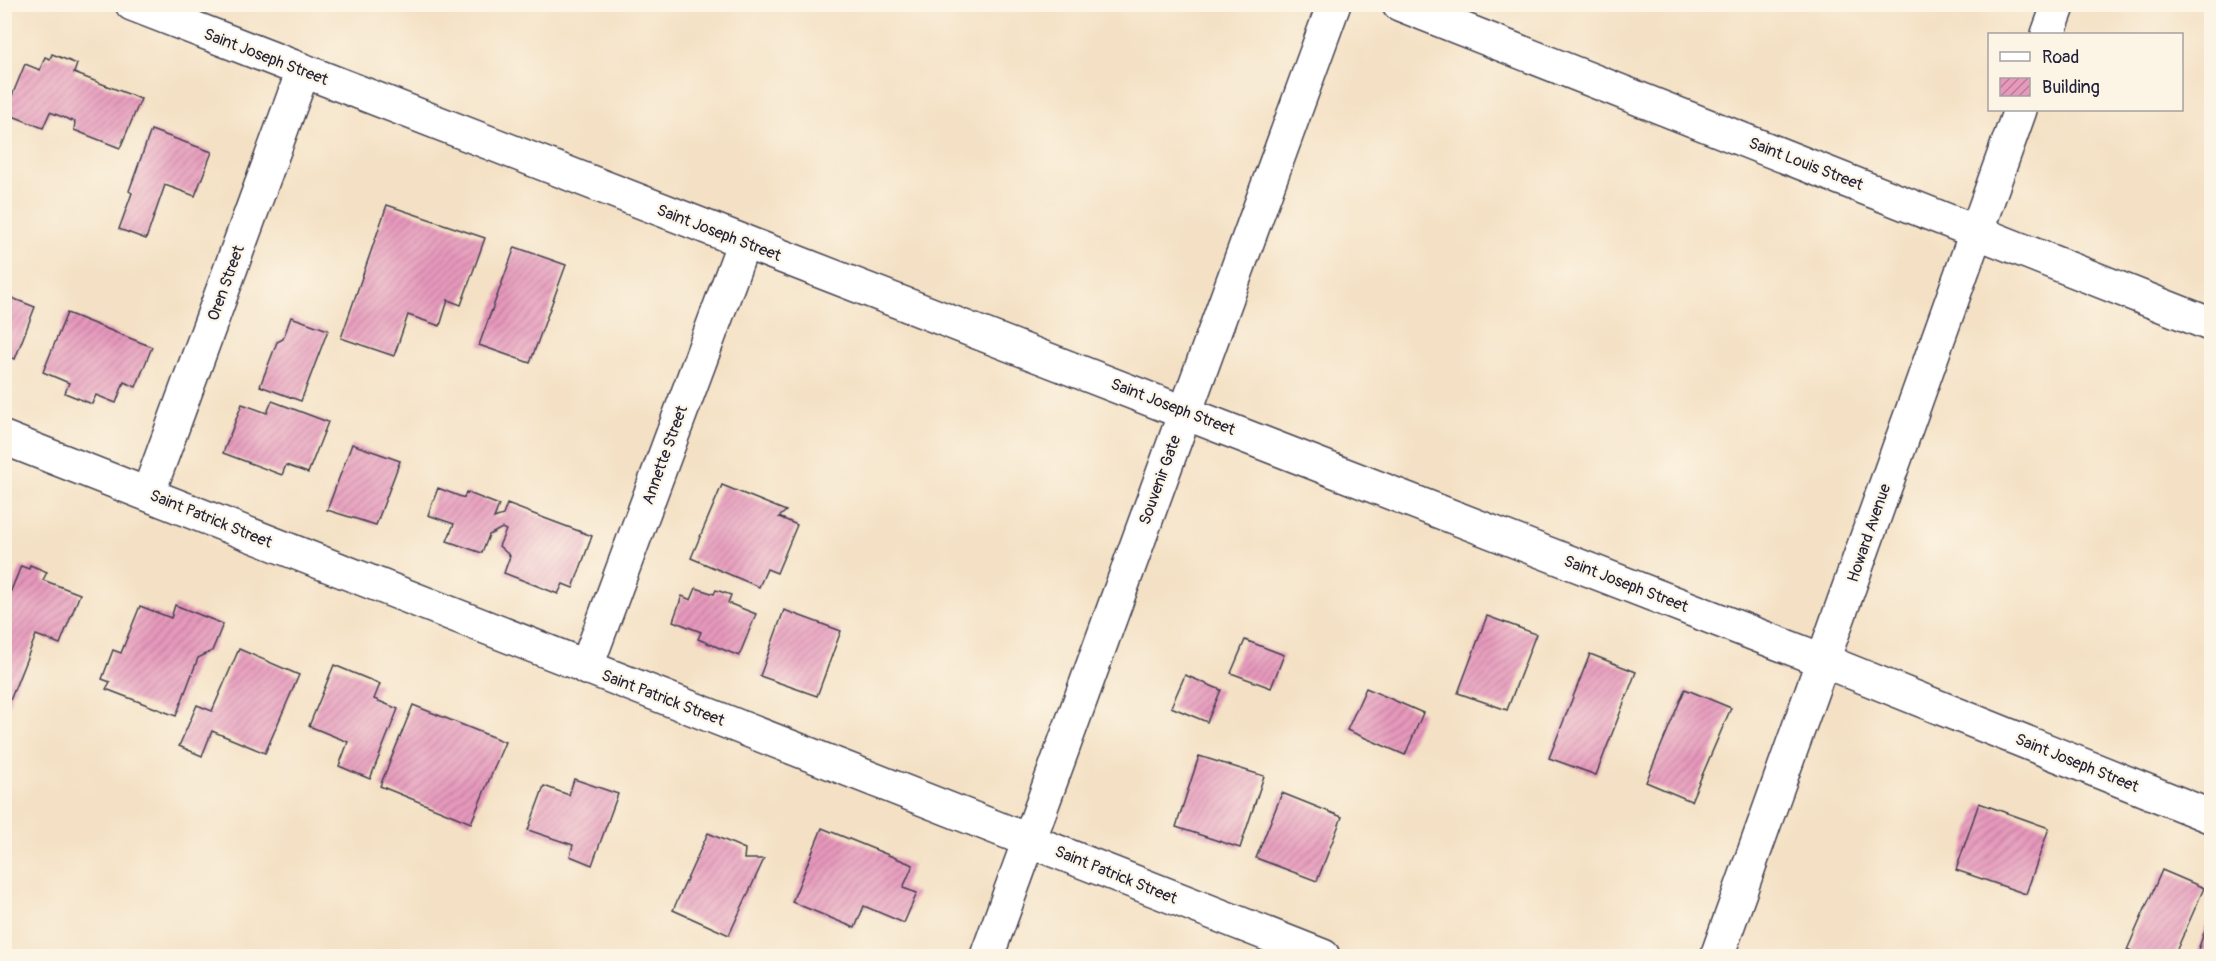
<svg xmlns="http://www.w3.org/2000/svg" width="2216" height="961" font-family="Pangolin,sans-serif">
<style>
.building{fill:url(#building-hatch)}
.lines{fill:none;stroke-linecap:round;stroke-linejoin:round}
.minor-casing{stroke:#423f50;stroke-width:36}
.minor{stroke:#fff;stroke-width:33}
.labels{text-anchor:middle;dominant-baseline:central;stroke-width:4.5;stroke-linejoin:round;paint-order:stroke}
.street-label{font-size:16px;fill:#22223b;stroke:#fcf5e5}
</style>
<defs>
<pattern id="building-hatch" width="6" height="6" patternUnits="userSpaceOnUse" patternTransform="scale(1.5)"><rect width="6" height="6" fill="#e799bc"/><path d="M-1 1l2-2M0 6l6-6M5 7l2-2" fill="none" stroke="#bb7c9a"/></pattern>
</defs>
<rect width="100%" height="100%" fill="#fcf5e5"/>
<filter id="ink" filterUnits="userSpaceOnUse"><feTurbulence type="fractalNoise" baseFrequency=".0167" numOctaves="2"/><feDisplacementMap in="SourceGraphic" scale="12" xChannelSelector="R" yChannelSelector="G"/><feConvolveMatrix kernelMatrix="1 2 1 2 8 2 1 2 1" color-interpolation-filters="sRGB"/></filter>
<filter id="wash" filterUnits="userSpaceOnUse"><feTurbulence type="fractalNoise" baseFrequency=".008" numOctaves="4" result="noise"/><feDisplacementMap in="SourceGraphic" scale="24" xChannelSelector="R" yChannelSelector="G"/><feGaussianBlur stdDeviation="1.35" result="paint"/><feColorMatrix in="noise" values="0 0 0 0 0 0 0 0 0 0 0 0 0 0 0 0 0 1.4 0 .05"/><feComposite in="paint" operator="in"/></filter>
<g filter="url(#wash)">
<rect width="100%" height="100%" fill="#f4e1c5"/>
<g id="blocks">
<!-- building -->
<g class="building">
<path d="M52 54 77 64 74 73 141 99 120 148 74 130 75 122 50 112 43 128 5 113 25 64 40 70 45 57 50 59Z"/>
<path d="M151 130 212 152 195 196 165 185 146 239 119 229 132 193 129 191Z"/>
<path d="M387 205 485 238 461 305 448 300 440 326 408 315 394 356 341 338Z"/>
<path d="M515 247 566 265 530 363 479 345Z"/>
<path d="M4 295 35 307 15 359 4 355Z"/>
<path d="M67 313 152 347 136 387 124 382 116 403 96 395 92 404 65 393 69 383 43 372Z"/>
<path d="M291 317 328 330 301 401 260 386 277 342 283 339Z"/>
<path d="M272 401 328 422 308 473 286 465 282 475 223 453 242 404 267 413Z"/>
<path d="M352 444 400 461 376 525 327 510Z"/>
<path d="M722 485 786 511 779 517 797 525 777 573 767 569 759 587 691 558Z"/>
<path d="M438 488 464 498 466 492 499 505 494 518 503 515 507 504 592 536 573 588 563 584 558 594 504 573 510 556 499 546 506 530 502 528 489 535 482 553 447 541 454 524 428 515Z"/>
<path d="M30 565 47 572 43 580 80 594 60 644 36 635 9 703 4 701V608L21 566 29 569Z"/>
<path d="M696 588 714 594 716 590 731 595 728 603 756 614 739 656 698 639 701 632 673 621 682 596 691 600Z"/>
<path d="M175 605 223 624 212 651 198 658 176 716 106 689 110 682 102 679 113 650 121 653 140 606 171 618Z"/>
<path d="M784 610 841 631 817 696 760 676Z"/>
<path d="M1487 616 1536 634 1507 710 1458 693Z"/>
<path d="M1245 640 1284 655 1271 688 1231 673Z"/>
<path d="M239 649 299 675 265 753 212 731 202 756 179 746 197 705 212 711Z"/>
<path d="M1590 654 1636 672 1596 775 1549 758Z"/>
<path d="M334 665 380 684 374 699 398 709 370 779 339 766 348 742 309 726Z"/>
<path d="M1185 675 1221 690 1207 722 1171 707Z"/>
<path d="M1366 688 1423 713 1405 755 1347 730Z"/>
<path d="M1685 689 1731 708 1691 801 1646 782Z"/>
<path d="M413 705 505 742 471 823 380 786Z"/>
<path d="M1199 756 1264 776 1240 848 1176 827Z"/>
<path d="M574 779 618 794 592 865 570 856 573 845 528 830 544 786 569 795Z"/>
<path d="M1282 793 1342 817 1317 881 1256 858Z"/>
<path d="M1979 803 2049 828 2026 894 1956 870Z"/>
<path d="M822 828 913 865 903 888 917 893 904 923 864 906 855 928 792 902Z"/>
<path d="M708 833 745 849 744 859H764L729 935 673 910Z"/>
<path d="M2162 870 2204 888 2174 956H2142L2127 950Z"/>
<path d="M2209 918 2212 919V956H2196Z"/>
</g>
</g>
</g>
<g filter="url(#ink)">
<use href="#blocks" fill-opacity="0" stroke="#423f50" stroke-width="1.5"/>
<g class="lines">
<!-- minor casing -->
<g class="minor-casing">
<g id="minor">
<path d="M132 4 1824 661 2212 817"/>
<path d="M1399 4 2212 325"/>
<path d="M2048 34 2059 4"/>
<path d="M4 438 1323 956"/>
<path d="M148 494 303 71"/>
<path d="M586 668 744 242"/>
<path d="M987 956 1334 4"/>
<path d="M1717 956 2020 110"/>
</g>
</g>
<!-- minor -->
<use href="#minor" class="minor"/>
</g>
</g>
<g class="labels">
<!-- street labels -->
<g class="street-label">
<text transform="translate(266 57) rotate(21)">Saint Joseph Street</text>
<text transform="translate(1806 164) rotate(21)">Saint Louis Street</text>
<text transform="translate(719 233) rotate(21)">Saint Joseph Street</text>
<text transform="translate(226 283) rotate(-70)">Oren Street</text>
<text transform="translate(1173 407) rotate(21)">Saint Joseph Street</text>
<text transform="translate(665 455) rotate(-70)">Annette Street</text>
<text transform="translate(1160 480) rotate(-70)">Souvenir Gate</text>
<text transform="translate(211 519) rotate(22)">Saint Patrick Street</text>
<text transform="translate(1869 533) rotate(-71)">Howard Avenue</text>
<text transform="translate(1626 584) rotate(21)">Saint Joseph Street</text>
<text transform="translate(663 698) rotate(21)">Saint Patrick Street</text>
<text transform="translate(2077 763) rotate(22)">Saint Joseph Street</text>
<text transform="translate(1116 875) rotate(22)">Saint Patrick Street</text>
</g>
</g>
<!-- margin -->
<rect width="2216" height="961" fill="none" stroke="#fcf5e5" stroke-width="24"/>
<!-- legend -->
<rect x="1988" y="33" width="195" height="78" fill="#fcf5e5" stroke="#a5a1a1" stroke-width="1.5"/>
<rect x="2000" y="52" width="30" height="9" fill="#ffffff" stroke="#a5a1a1" stroke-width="1.5"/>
<text x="2042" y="63" font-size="18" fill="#22223b">Road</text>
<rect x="2000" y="78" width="30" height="18" fill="url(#building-hatch)" stroke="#a5a1a1" stroke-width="1.5"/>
<text x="2042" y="93" font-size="18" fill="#22223b">Building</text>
</svg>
